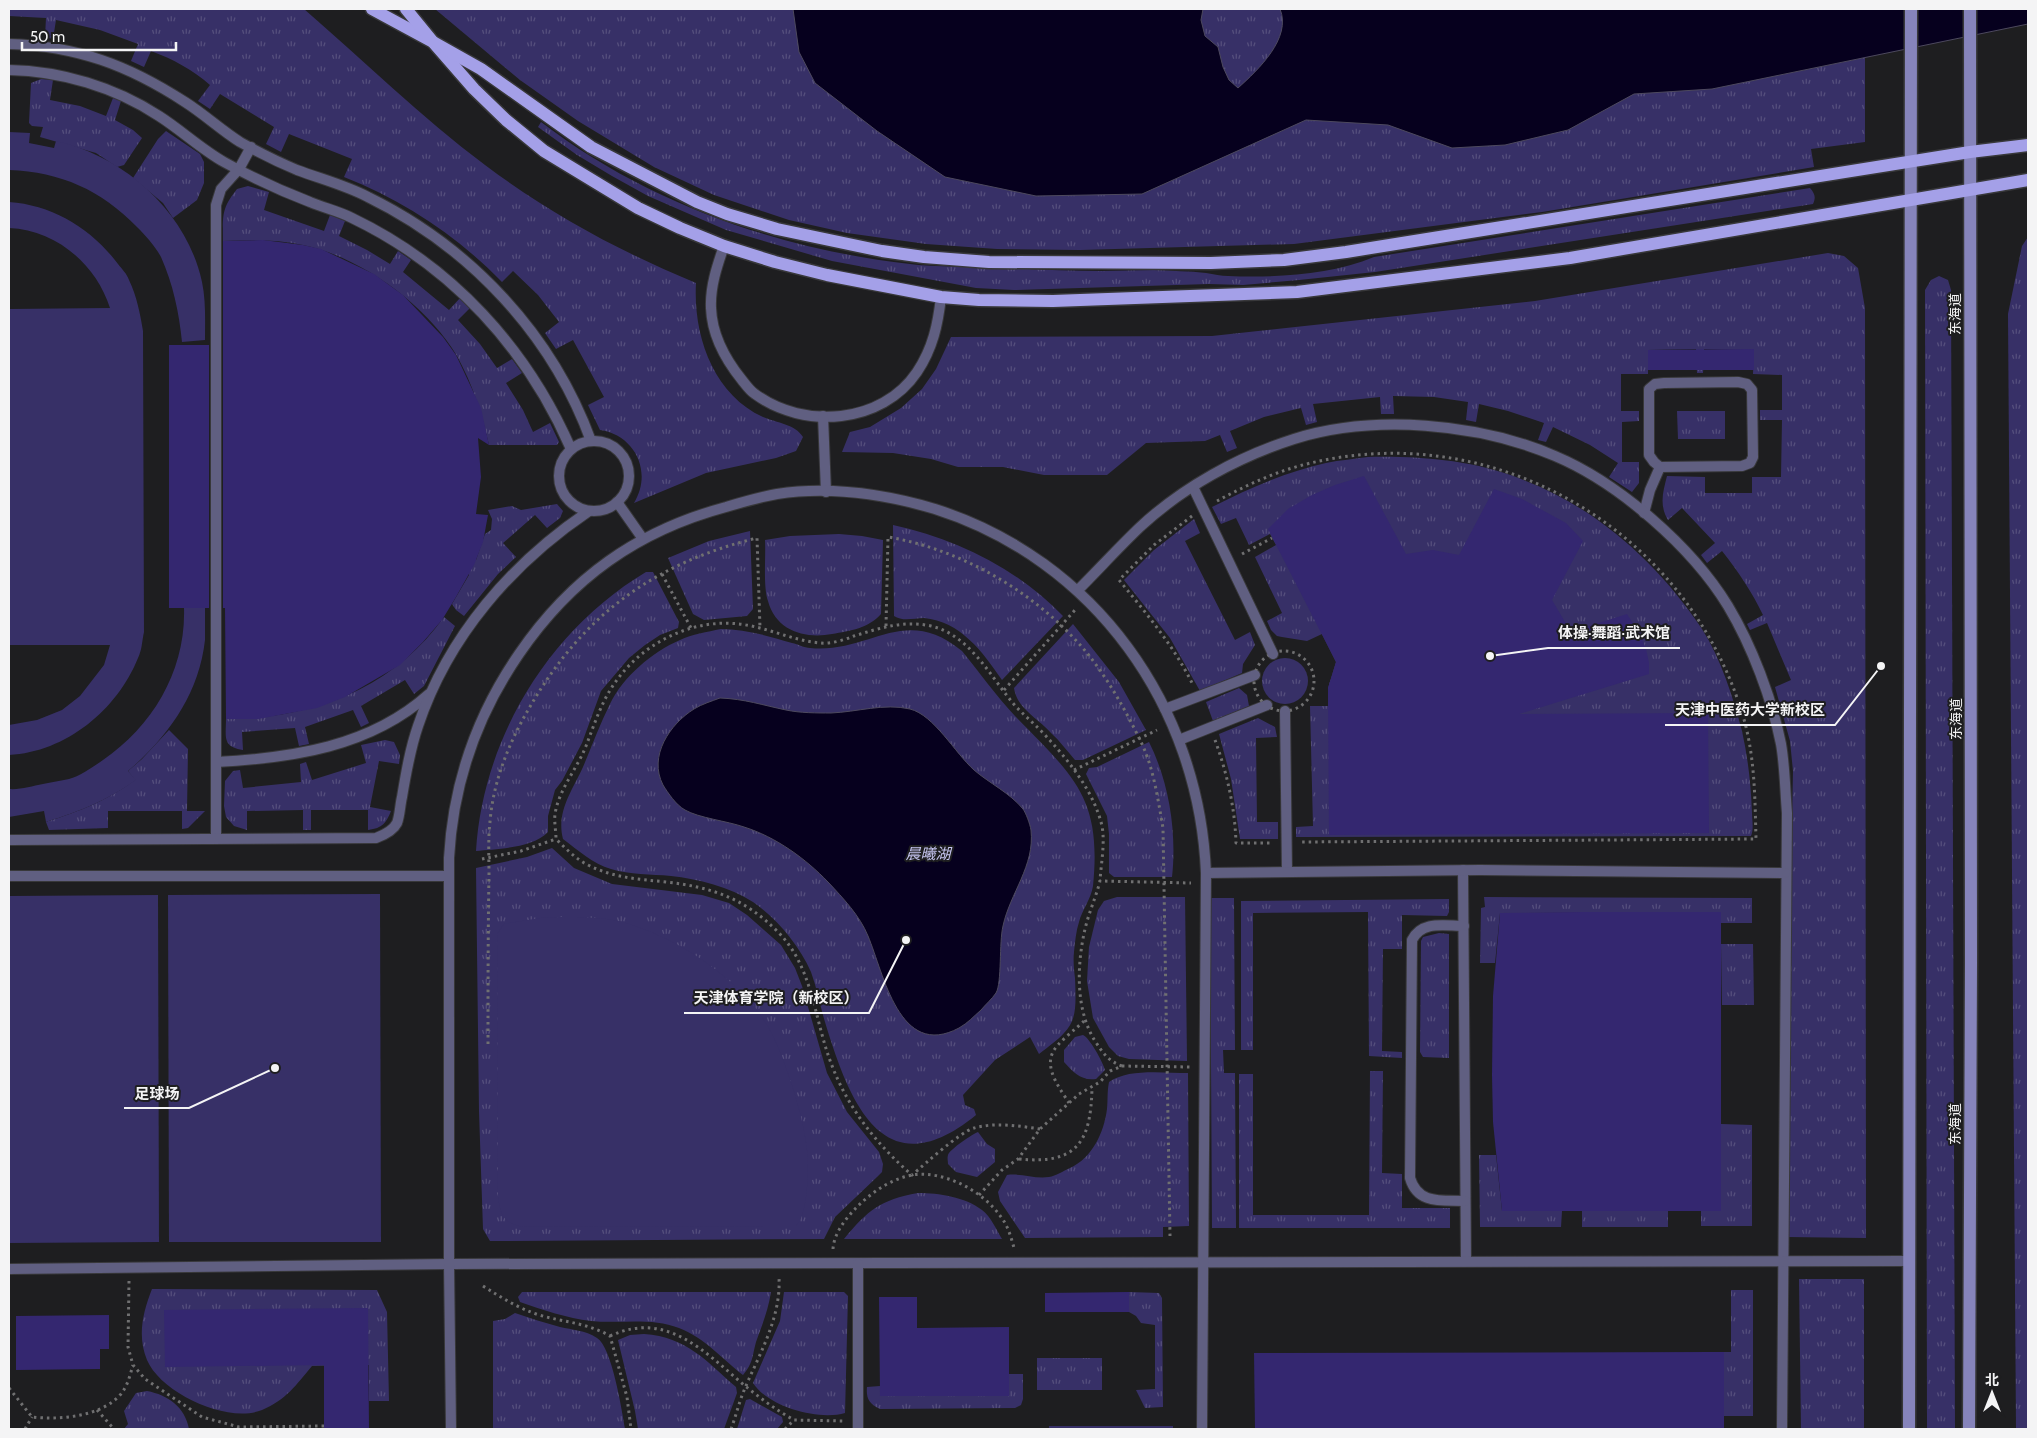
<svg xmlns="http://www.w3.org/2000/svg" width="2037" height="1438" font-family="Cabin,'Noto Sans SC',sans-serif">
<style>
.grass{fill:url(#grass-tufts)}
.garden{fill:#373067}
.water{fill:#06001e;stroke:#4d495e}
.building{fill:#342770}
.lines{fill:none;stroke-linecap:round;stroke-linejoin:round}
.service-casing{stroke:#38383a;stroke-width:12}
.secondary-casing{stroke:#38383a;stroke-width:15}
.primary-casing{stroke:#38383a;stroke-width:15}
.path{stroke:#707071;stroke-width:3;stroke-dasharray:2.5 4;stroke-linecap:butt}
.service{stroke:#605f81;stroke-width:10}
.secondary{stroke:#8684bb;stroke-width:12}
.primary{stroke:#a4a0e8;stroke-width:12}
.labels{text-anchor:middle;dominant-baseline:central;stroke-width:4;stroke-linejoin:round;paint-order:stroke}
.street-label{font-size:14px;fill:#f4f4f5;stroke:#1e1e20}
.water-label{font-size:15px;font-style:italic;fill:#c6c5f0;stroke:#1e1e20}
.leader{fill:none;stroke:#f4f4f5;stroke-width:2}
.callout-dot{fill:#f4f4f5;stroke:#1e1e20;stroke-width:2}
.callout-label{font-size:15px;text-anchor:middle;font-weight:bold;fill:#f4f4f5;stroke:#1e1e20;stroke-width:4;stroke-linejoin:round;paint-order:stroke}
</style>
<defs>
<pattern id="grass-tufts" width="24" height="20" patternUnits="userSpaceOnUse" patternTransform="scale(1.25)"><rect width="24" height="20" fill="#373067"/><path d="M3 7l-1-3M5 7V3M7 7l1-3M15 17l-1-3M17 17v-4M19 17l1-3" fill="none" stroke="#554f7d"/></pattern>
</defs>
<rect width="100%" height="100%" fill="#1e1e20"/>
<!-- grass -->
<g class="grass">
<path d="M9 9H304C364 61 421 117 485 165 550 214 621 252 696 283 693 335 713 394 763 417 777 423 795 424 803 437L796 451 776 458 706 473 634 503C653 472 635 435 600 430L588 405 604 397 573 340 556 349 545 333 559 322 538 295 513 271 502 282C457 236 405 201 344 177L352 159 289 134 281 152 266 144 274 127 220 94 210 109 198 101 210 85C193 70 173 59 151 51L144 67 131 61 138 44 100 30 56 20 53 39 45 37 46 18 9 16Z"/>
<path d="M435 9H1865V142L1811 149 1814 167 1542 212 1294 244 1080 250 997 249 926 244 847 233 789 220 714 195 654 167 578 121 520 80Z"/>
<path d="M41 79 53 80 50 100 80 106 106 116 113 98 121 101 115 120 133 130 142 138 124 165 117 167 96 153 40 137 43 127 32 126 29 123 31 83Z"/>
<path d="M541 122C647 203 778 249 910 264 932 267 954 266 976 267 1018 268 1060 271 1102 271 1119 271 1137 270 1154 270 1172 271 1189 271 1206 273 1214 274 1221 276 1228 276 1274 278 1331 275 1374 257L1810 188C1815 194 1816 197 1813 204L1375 272 1299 280 1243 285 1209 284 1014 290 976 288 832 261 726 230 648 196 612 176 577 155 538 127Z"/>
<path d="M166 131 200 154 204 162V183L197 200 173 218 163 203 133 178 158 139Z"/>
<path d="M248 186 269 192 264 210 324 231 330 215 345 221 339 236 367 250 390 264 398 251 411 260 403 272 449 310 460 298 470 308 458 320 480 344 497 368 512 359 522 373 506 383 523 410 533 432 550 423 559 442 557 445H489C482 414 473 385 457 356 427 305 361 257 303 245 276 239 250 240 223 241 223 216 221 209 237 189Z"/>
<path d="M2028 237V1429H2016L2008 314 2022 246Z"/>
<path d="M1828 253 1844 256 1858 268 1865 308 1866 1238 1788 1237 1791 869 1793 771 1790 741 1775 687 1791 680 1767 623 1750 630 1747 624 1763 615C1752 592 1738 571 1722 551L1707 563 1701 555 1715 543 1682 508 1668 520C1659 505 1663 492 1667 476L1705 477V493H1752V477H1781L1782 420H1760V410H1782V375L1753 374 1754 350 1704 349 1703 373H1697L1696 349 1648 350V374H1621V411H1639V421L1622 422V462H1639V483L1632 492 1609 477 1618 463 1590 445 1553 427 1546 442 1538 440 1544 423 1508 411 1479 404 1476 422 1466 420 1468 402 1434 397 1393 396 1394 414H1381L1380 397 1313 404 1317 422 1306 425 1301 408 1264 417 1230 431 1237 448 1227 452 1220 435 1205 441 1146 443 1107 475H1044L1003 467H958L931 459 893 453 842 452 850 432 870 427 901 408 922 389 936 369 951 337 1212 336 1535 301Z"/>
<path d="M1939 276 1948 280 1951 290 1955 1429H1927L1925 290 1931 280Z"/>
<path d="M1677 411H1725V439H1678Z"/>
<path d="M1368 457C1420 456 1473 460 1521 479 1596 507 1658 563 1702 629 1721 659 1733 697 1742 731 1748 758 1751 785 1752 813 1752 820 1754 829 1751 836L1296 837V827L1313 826 1310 706H1328V688L1336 662 1322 634 1307 641 1282 637 1277 636 1271 630 1267 621 1282 613 1255 557 1276 545 1270 534 1249 545 1236 518 1221 524 1212 507C1249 488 1286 472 1326 463 1340 460 1355 459 1368 457Z"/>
<path d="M557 504 563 511 560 518 547 528 535 515 503 543 516 557 498 574 464 616 456 610 452 604 469 575 468 558 476 560 485 534 491 530 492 519 488 510 512 506 521 510Z"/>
<path d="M1194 519 1200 533 1185 541 1235 640 1250 632 1255 645 1243 664 1242 673 1200 691 1170 638 1124 580 1154 550Z"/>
<path d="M893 525C957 539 1018 569 1063 616L1002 680C983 652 960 621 924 618 914 618 903 622 894 616Z"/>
<path d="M750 531 753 609 747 616 704 620 693 614 668 558 709 541Z"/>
<path d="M839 534 862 536 883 540 881 614C869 628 850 631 832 634 805 639 776 631 768 601 763 586 766 557 765 540L790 536Z"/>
<path d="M646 572H653L679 622 678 628 660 635 645 645 629 658 601 691 582 743 562 781 555 790 548 816V832C533 848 497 849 476 851 483 738 549 630 646 572Z"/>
<path d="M444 617 455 626 424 686 414 694 405 680 361 706 369 723 361 727 353 710 305 727 309 744 299 746 295 728 242 732 243 750C222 747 226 737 226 719 311 719 393 689 444 617Z"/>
<path d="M1073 624 1119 682 1146 730 1083 760H1075C1067 751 1060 741 1051 733 1038 718 1017 709 1014 688Z"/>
<path d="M721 629C744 629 769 636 792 643 798 644 804 648 810 648 870 654 904 603 962 651 979 672 997 697 1015 716 1073 776 1102 796 1093 886 1091 899 1082 910 1079 922 1076 931 1075 942 1074 952 1073 960 1074 970 1075 978 1077 1023 1075 1027 1039 1054L1030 1037 995 1060 963 1095 965 1105 974 1109 976 1115C883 1191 849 1101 825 1022 820 1006 817 988 811 972 799 945 777 919 753 902 730 887 698 879 671 876 651 874 630 875 611 869 593 864 578 850 563 839 556 812 572 791 583 767 592 746 600 724 610 704 623 677 652 652 680 640 692 634 707 632 721 629Z"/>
<circle cx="1285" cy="681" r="23"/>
<path d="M1239 688 1247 695 1249 706 1213 721 1206 702Z"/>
<path d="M1258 718 1275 727 1277 737 1256 738 1257 822H1278V839H1240L1231 779 1219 734Z"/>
<path d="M169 730 188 749 187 811H205L188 828 182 829V811H108V828L49 830 46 822C83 810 104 802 135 780L128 771 142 759Z"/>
<path d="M385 740 394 742 400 755 399 764 379 761 370 807 391 811C386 823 383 828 368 830V810H311V830H303V810L247 811V830L234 826 226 817 224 806 225 781 233 771 240 770 243 788 301 782 300 764 306 762 312 780 366 763 361 745Z"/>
<path d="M1149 742C1169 782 1177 832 1172 877H1114L1109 873V834L1107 816 1086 774 1089 768 1097 767Z"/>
<path d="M552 848 574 868 612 884 702 895 729 903 747 915 781 945 795 968 802 986 827 1073 847 1112 879 1152 883 1164 882 1172 877 1177 835 1217 824 1239 490 1241 483 1229 479 1111 476 868 527 857Z"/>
<path d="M1117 897H1185L1187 1061 1129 1059 1118 1056 1109 1047 1093 1018 1087 981 1089 947 1098 910 1104 901Z"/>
<path d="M1484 897 1752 898V923H1721V912L1500 913 1495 963H1480L1481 908 1485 907Z"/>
<path d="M1210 898H1234L1235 1050H1223L1224 1073H1235L1236 1228H1212Z"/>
<path d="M1449 899V912L1447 916 1402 915V949H1383L1382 1051 1402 1052V1058L1369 1056 1368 912 1253 913V1050H1241V901Z"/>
<path d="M1439 933 1449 934V1058L1423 1057 1420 1052 1421 941 1423 937Z"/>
<path d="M1721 944H1753L1754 1005H1722Z"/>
<path d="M1083 1035C1089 1037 1103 1062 1105 1070L1096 1079C1081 1081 1073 1072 1064 1062V1050L1075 1037Z"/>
<path d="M1370 1071H1383L1382 1173 1402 1174V1208H1450V1228H1239V1074H1253V1215H1369Z"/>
<path d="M1188 1073 1189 1226 1163 1227V1237L1025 1238 1000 1201 998 1192 1007 1175C1021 1173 1034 1179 1049 1177 1056 1176 1063 1171 1070 1168 1092 1158 1104 1133 1107 1109 1108 1100 1107 1092 1109 1082 1128 1068 1164 1073 1188 1073Z"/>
<path d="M1721 1124 1752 1125V1226H1701V1211H1721Z"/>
<path d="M978 1132 987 1144 995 1149V1162L977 1177 956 1172 948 1164C948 1161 947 1158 948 1155 950 1149 973 1134 978 1132Z"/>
<path d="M1479 1155H1496L1502 1211H1562L1561 1227H1480Z"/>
<path d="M918 1193C939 1193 965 1197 982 1210 991 1217 996 1229 1002 1239H844C868 1210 880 1200 918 1193Z"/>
<rect x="1582" y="1211" width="86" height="16"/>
<path d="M1799 1279H1864V1429H1801Z"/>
<path d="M152 1289 377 1290 387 1312 389 1401H369V1365L312 1366C296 1385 286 1400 262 1410 227 1424 161 1393 147 1360 137 1336 143 1312 152 1289Z"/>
<path d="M1731 1290H1753V1416H1724V1352H1731Z"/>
<path d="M522 1292H771C768 1311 762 1325 756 1342 752 1357 753 1363 743 1375 722 1359 705 1338 679 1328 651 1317 620 1324 591 1321 567 1318 543 1310 520 1302L518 1297Z"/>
<path d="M784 1292H844L848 1296 845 1413C819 1421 768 1407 753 1383L780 1321Z"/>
<path d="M1129 1292 1159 1293 1162 1298 1163 1407 1145 1408 1136 1390 1155 1389V1325L1141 1323 1136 1316 1129 1312Z"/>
<path d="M515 1313C530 1318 545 1323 560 1327 572 1330 585 1330 597 1338 612 1347 622 1411 625 1429H493V1321L505 1319Z"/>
<path d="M644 1334C687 1337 706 1361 736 1387L737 1393 724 1429H638L635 1411 618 1340 630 1335Z"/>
<rect x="1037" y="1358" width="65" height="32"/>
<path d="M1009 1374H1023V1399L1021 1405 1015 1408 880 1409C869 1404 866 1398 867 1387L880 1386V1396H1009Z"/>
<path d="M147 1391C168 1395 185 1407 189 1429H124L128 1424 124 1411 136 1393Z"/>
<path d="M750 1399 782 1417 783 1422 777 1429H737L746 1400Z"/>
<rect x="1049" y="1426" width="124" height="3"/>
</g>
<!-- garden -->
<g class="garden">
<path d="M9 132 30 133 29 143 54 148 56 141C124 156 187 212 202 282 206 301 205 321 205 340L182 342C179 312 173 284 161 257 155 246 146 236 137 227 101 190 61 172 9 170Z"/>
<path d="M9 202C53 205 92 229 118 264 122 269 127 274 129 280 137 297 140 313 143 331L144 632C142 641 142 650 138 658 117 710 66 752 9 755V725L37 720 62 710 80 696 104 665 110 645H9V309L110 308C96 264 56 230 9 228Z"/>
<path d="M169 345H205V640C199 694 168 737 128 771L136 780C104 802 83 810 46 822L44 811 9 817V789C20 790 32 786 43 784 51 782 61 781 69 779 80 776 93 767 103 760 153 726 186 670 184 608H169Z"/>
<path d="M380 894 381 1242H169L168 895Z"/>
<path d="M158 895 159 1242 9 1243V896Z"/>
<path d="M561 917C581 917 602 917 622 922 677 937 744 980 771 1032 780 1049 786 1068 792 1085 800 1111 807 1137 808 1163 808 1177 807 1217 796 1226L523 1227C503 1223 500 1215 498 1195L497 934 504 924 540 918Z"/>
</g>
<!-- water -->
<g class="water">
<path d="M793 9H1203L1201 20 1205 36 1218 47 1223 67 1229 80 1238 88C1258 70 1292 38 1280 9H2028V24L1712 89 1634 94 1568 130 1505 145 1452 148 1388 125 1306 120 1142 194 1036 196 945 177 877 131 815 83 799 52Z"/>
<path d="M720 698C745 699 762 705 786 710 800 713 817 713 831 713 857 712 884 703 910 709 934 715 955 753 974 770 989 783 1010 793 1023 809 1026 813 1030 824 1031 830 1035 866 1010 893 1003 926 999 942 1002 983 996 993 992 999 985 1005 981 1010 974 1016 968 1023 959 1028 899 1060 884 974 868 936 860 916 843 898 828 882 806 859 776 837 744 827 727 821 699 818 685 810 676 805 668 793 663 785 648 756 670 724 694 709 702 704 712 701 720 698Z"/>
</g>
<!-- building -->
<g class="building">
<path d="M263 240 303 245 321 249 374 274 403 295 443 337 456 355 481 408 489 445 478 438 481 477 476 514 488 515 483 542 474 565 456 597 442 620 423 642 400 665 345 697 317 708 258 719H226L225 608H223V241Z"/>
<rect x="169" y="345" width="40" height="263"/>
<path d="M1754 349V370H1648V350Z"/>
<path d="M1364 476 1406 554 1433 550 1459 555 1494 489 1522 499 1566 523 1583 541 1552 600 1571 632 1627 614 1640 634 1646 649 1649 663V674L1519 714 1708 713 1709 833 1329 835 1328 688 1336 662 1268 529 1288 509 1312 495 1335 485Z"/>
<path d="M1582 912H1721V1211H1502L1493 1122 1492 1075 1493 996 1500 913Z"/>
<path d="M1129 1292V1312H1045V1293Z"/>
<path d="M879 1297H917V1328L1009 1327V1396H880Z"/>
<path d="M368 1308 369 1429H324V1365L165 1367 164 1310Z"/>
<path d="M109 1315V1349H100V1369L16 1370V1316Z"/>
<path d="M1716 1352H1724V1429H1255L1254 1353Z"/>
</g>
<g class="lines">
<!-- service casing -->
<g class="service-casing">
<g id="service">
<path d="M9 44C77 46 128 65 185 102 204 114 221 130 240 142 258 152 278 162 297 170 321 179 345 185 368 197 470 247 552 334 591 441"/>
<path d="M9 70C61 71 115 87 159 116 181 130 201 149 224 162 251 177 281 191 310 202 324 208 338 211 352 218 452 266 527 348 571 449"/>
<path d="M724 246C717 266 710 287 711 308 712 336 725 359 742 380 746 385 750 391 755 394 804 430 882 424 917 372 933 348 938 324 941 297"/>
<path d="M1738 382 1747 384 1752 390 1753 457 1750 463 1742 466 1660 467 1654 462 1649 455V389L1655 384 1664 383Z"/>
<path d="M823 416 826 492"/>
<circle cx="594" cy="476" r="35"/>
<path d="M1193 487 1273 654"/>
<path d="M617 502 643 539"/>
<path d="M1644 513 1650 490 1660 467"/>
<path d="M1078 590C1099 569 1119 547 1140 527 1183 487 1238 457 1294 439 1374 414 1478 423 1555 456 1619 483 1692 547 1728 606 1752 646 1772 699 1781 744 1785 767 1785 790 1787 813L1782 1429"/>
<path d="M1165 709 1255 675"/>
<path d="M1285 711 1287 872"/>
<path d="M1179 740 1267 705"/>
<path d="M216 762C292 758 370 747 429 694"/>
<path d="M216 839V205L221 189 239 169 251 147"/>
<path d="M9 840 376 838C384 835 393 831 397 823 400 815 400 805 402 797 406 773 410 749 418 726 448 636 512 563 589 511"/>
<path d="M1463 870 1466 1261"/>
<path d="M1206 873 1480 870 1785 873"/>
<path d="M9 876H449"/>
<path d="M1464 926C1445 926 1422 920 1412 940L1410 1178C1418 1205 1442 1200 1465 1201"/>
<path d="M9 1269 449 1264 1909 1261"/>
<path d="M451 1429 449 1264V858C453 784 477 715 519 654 571 578 637 531 726 507 743 502 760 497 777 494 830 486 884 494 935 509 1095 560 1199 706 1206 873L1202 1429"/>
<path d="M858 1429V1264"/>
</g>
</g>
<!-- secondary casing -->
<g class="secondary-casing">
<g id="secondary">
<path d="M1909 1429 1911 9"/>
<path d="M1969 1429 1971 962 1970 9"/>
</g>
</g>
<!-- primary casing -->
<g class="primary-casing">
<g id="primary">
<path d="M372 9 433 42 474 89 506 120 544 151 638 208 680 228 724 246 775 262 827 275 941 297 979 300 1053 301 1297 292 1570 258 2028 180"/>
<path d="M406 9 433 42 481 69 591 147 697 202 727 214 777 229 882 251 924 257 989 262 1211 263 1284 260 1346 252 1970 152 2028 145"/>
</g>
</g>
<!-- path -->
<g class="path">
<path d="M1217 501C1243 487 1270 474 1299 466 1492 413 1692 531 1745 723 1755 761 1755 801 1756 839L1301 842"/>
<path d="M1192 516 1154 545 1119 580C1146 613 1174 646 1193 685"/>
<path d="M1242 554 1272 538"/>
<path d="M662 574 691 628"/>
<path d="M886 626 888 537C964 550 1038 594 1087 653 1109 680 1127 713 1142 744 1154 770 1158 800 1163 828L1170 1236"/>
<circle cx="1284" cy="681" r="30"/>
<path d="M1004 690 1075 610"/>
<path d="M1215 740C1227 773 1235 808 1236 843H1272"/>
<path d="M1074 770 1157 730"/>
<path d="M482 859 521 851 556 839"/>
<path d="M488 1044C488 988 488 931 489 874 489 857 488 839 490 822 493 781 510 740 531 705 584 614 655 563 757 538L760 628"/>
<path d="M1122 1066C1108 1061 1103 1053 1095 1041 1075 1009 1077 964 1085 929 1089 912 1096 897 1100 881L1191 883"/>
<path d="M1069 1103C1061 1090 1044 1069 1053 1052 1056 1044 1077 1028 1084 1021"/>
<path d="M1040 1129C1019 1126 995 1122 974 1128 960 1132 925 1164 912 1175 877 1145 847 1107 831 1063 814 1019 813 966 777 931 744 898 711 887 666 882 638 879 614 878 588 865 576 859 566 849 556 839 556 831 554 822 555 814 559 789 577 769 586 746 593 728 599 709 609 692 635 647 688 618 739 624 767 627 793 641 821 643 831 644 844 640 854 636 880 628 904 620 931 626 969 635 989 674 1012 702 1022 714 1034 723 1045 735 1068 760 1092 789 1101 822 1106 839 1101 863 1100 881"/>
<path d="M1019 1159C1078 1165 1091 1141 1092 1087"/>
<path d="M979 1195 1002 1170 1018 1159 1040 1129 1079 1094 1100 1082 1110 1071 1122 1066 1191 1067"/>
<path d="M833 1249C834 1233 846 1218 857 1207 872 1192 891 1179 912 1175 944 1170 983 1191 1001 1217 1008 1226 1011 1237 1014 1248"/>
<path d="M129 1281 128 1347 133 1365 145 1379 202 1417 239 1427 324 1426"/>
<path d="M483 1286C502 1298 518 1308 539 1315 563 1322 588 1323 610 1336L627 1397 631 1429"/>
<path d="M610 1336C666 1310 704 1351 744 1385 760 1398 776 1410 794 1420"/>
<path d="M9 1388 32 1417C60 1420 101 1417 121 1394 128 1385 130 1375 133 1365"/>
<path d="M97 1410 114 1429"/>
<path d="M25 1429 32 1417"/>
<path d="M731 1429C736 1416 739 1402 745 1388 760 1353 781 1317 779 1278"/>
<path d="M785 1429 794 1420 845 1421"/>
</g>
<!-- service -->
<use href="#service" class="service"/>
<!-- secondary -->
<use href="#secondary" class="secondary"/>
<!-- primary -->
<use href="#primary" class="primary"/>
</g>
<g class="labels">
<!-- street labels -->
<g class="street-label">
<text transform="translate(1955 314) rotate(-90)">东海道</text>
<text transform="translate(1956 719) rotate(-90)">东海道</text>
<text transform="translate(1955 1124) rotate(-90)">东海道</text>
</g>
<!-- water labels -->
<g class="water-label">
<text x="928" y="854">晨曦湖</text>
</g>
</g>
<!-- callouts -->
<path class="leader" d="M1490 656L1548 648H1680M1881 666L1835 725H1665M906 940L869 1013H684M275 1068L189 1108H124"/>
<g class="callout-dot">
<circle cx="1490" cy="656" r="5"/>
<circle cx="1881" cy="666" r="5"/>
<circle cx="906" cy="940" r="5"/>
<circle cx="275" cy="1068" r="5"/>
</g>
<g class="callout-label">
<text x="1614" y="638">体操·舞蹈·武术馆</text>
<text x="1750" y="715">天津中医药大学新校区</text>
<text x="776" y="1003">天津体育学院（新校区）</text>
<text x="157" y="1099">足球场</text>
</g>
<!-- border -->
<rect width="2037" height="1438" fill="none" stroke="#f4f4f5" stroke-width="20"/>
<!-- north arrow -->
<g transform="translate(1992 1393)" stroke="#1e1e20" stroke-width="4" paint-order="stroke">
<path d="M0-4L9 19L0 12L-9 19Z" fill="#f4f4f5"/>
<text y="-8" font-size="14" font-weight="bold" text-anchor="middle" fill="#f4f4f5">北</text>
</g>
<!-- scale -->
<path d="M22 42v8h154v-8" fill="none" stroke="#f4f4f5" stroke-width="2.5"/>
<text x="30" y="42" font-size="15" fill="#f4f4f5" stroke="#1e1e20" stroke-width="4" paint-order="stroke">50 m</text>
</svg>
